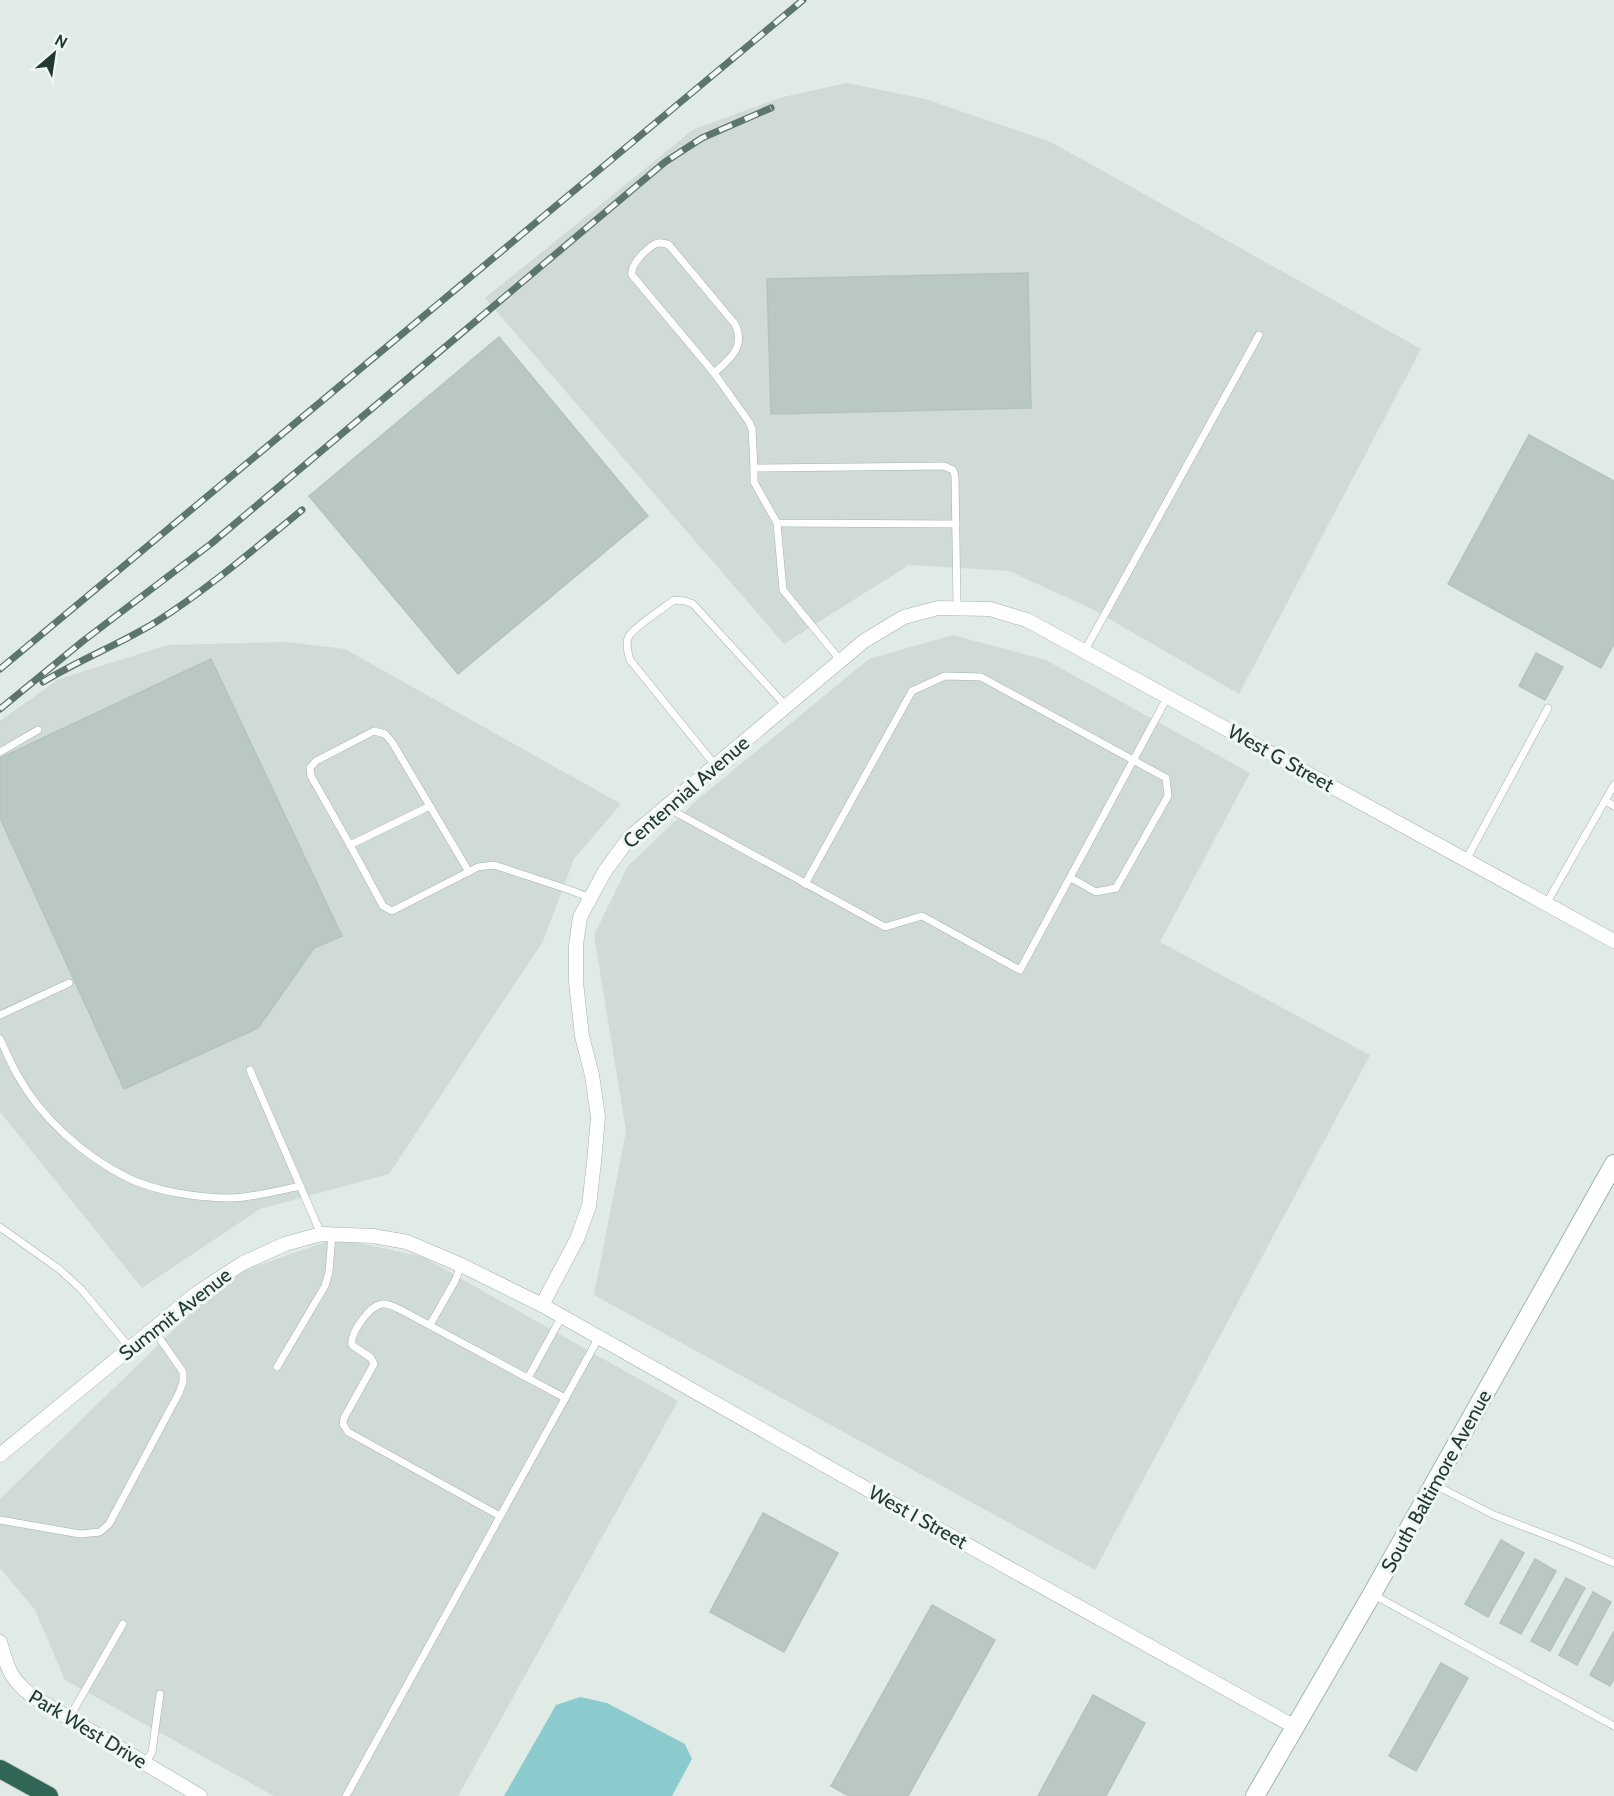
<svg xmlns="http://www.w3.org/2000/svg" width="1614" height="1796" font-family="Cabin,sans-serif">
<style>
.built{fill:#cfdbd4}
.water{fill:#8bcbce}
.building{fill:#b9c8c1;stroke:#b4c4bc;stroke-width:1.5}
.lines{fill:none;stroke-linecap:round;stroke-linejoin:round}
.lane-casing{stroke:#a4b3ac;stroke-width:8}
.street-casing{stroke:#a4b3ac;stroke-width:15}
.secondary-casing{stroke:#a0b6ac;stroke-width:20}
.highway-casing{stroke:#c1c8c6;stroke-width:20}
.lane{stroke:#fff;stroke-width:7}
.street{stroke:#fff;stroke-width:14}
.secondary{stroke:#fff;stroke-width:18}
.highway{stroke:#2f6655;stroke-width:18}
.rail-casing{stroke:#5c766d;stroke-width:7}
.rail{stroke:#f1f8f4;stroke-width:4.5;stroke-dasharray:14;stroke-linecap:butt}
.labels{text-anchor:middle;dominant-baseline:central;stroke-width:6;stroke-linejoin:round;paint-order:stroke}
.street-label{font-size:20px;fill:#223b32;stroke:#f1f8f4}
</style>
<rect width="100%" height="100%" fill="#e1ebe5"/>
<!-- built -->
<g class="built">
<path d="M847 83 925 99 1051 142 1421 349 1239 694 1092 609 1009 571 909 565 784 644 485 298 694 129 783 97Z"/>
<path d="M953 635 1046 660 1250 773 1160 942 1370 1055 1095 1570 594 1295 626 1131 594 935 628 866 697 800 869 659Z"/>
<path d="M286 642 345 649 621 804 574 859 543 941 389 1174 260 1209 142 1288 0 1112V721L59 679 168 645Z"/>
<path d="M337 1238 423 1257 678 1401 458 1796H274L65 1680 35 1610 0 1568V1499L230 1275Z"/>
</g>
<!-- water -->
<path class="water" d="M580 1697 607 1703 685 1744 692 1759 672 1796H504L556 1705Z"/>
<!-- building -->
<g class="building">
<path d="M1028 273 1031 408 771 414 767 279Z"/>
<path d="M499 337 648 516 458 674 309 496Z"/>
<path d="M1529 435 1614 481V644L1601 668 1448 584Z"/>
<path d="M1536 653 1563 667 1545 700 1519 686Z"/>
<path d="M211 659 342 936 314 948 258 1028 124 1089 0 818V758Z"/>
<path d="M763 1513 838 1553 784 1652 710 1612Z"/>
<path d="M1501 1540 1524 1553 1488 1617 1465 1604Z"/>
<path d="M1535 1559 1556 1571 1521 1634 1500 1623Z"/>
<path d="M1566 1578 1585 1588 1550 1651 1531 1641Z"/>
<path d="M1593 1592 1611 1602 1577 1665 1559 1655Z"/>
<path d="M932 1605 995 1640 908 1796H849L831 1786Z"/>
<path d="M1614 1631V1679L1610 1686 1590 1675Z"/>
<path d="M1441 1663 1468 1678 1416 1771 1389 1756Z"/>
<path d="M1093 1695 1145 1723 1106 1796H1038Z"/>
</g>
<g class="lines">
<!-- lane casing -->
<g class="lane-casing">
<g id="lane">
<path d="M714 373C730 359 746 347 735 324L669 245C665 243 660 242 655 244 645 250 630 265 632 275L714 373 749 422 752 429 754 468 944 466 953 470 955 476 957 608"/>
<path d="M754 468V482L777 523 956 524"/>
<path d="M777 523 783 590 840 660"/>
<path d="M1085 650 1259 335"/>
<path d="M0 752 38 730"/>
<path d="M715 765 630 660C628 652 625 643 629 636 635 626 664 608 674 600L685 601 693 604 786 706"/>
<path d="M1606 801 1614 806"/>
<path d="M430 806 350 845 383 906 392 911 478 867 494 865 570 890 590 898"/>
<path d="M666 807 885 927 922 916 1020 970 1168 696"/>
<path d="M350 845 311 776 310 768 316 761 374 731 385 734 392 742 469 872"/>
<path d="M1466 860 1548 708"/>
<path d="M805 884 912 691 945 676 981 677 1166 778 1168 796 1116 888 1096 892 1071 878"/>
<path d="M1546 904 1614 785"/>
<path d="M0 1015 69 983"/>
<path d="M0 1039C6 1051 11 1064 18 1076 42 1119 84 1156 128 1178 157 1192 199 1198 232 1198 254 1197 278 1191 300 1186"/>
<path d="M250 1070 321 1234"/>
<path d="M0 1227 59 1269 81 1289 130 1348"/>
<path d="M430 1325 455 1281 461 1265"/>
<path d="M277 1367 325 1286 329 1272 332 1234"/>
<path d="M528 1378 562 1316"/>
<path d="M1435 1485 1494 1515 1569 1544 1614 1563"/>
<path d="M500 1516 348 1432 343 1424 344 1418 374 1364 371 1358 352 1345C350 1333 369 1306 382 1304 388 1303 395 1307 401 1310L565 1398"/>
<path d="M0 1520 80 1534 100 1532 109 1524 179 1393 183 1382V1372L153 1329"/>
<path d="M1372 1594 1614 1726"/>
<path d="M69 1718 123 1624"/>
<path d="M145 1763 152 1752 160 1694"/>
<path d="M346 1796 599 1337"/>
</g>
</g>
<!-- street casing -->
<g class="street-casing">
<g id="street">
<path d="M542 1305 577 1239 589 1206 594 1162 598 1117 592 1075 582 1036 576 982V945L580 917 605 871 630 837 864 641 904 617 938 608 990 609 1027 620 1614 941"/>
<path d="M0 1455 197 1293 243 1263 285 1244 321 1234 373 1236 407 1242 461 1265 542 1305 888 1501 1295 1727"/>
<path d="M0 1642C7 1667 10 1679 32 1696L200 1796"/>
</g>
</g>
<!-- secondary casing -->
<g class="secondary-casing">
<path id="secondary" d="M1255 1796 1372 1594 1614 1164"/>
</g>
<!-- highway casing -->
<g class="highway-casing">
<path id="highway" d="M0 1769 49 1796"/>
</g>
<!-- lane -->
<use href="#lane" class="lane"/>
<!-- street -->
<use href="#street" class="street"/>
<!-- secondary -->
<use href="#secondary" class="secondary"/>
<!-- highway -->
<use href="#highway" class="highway"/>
<!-- rail casing -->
<g class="rail-casing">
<g id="rail">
<path d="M0 669 803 0"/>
<path d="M43 682C79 660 120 644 156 622 208 589 254 549 302 510"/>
<path d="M0 709 83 641 212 543 665 162 702 138 771 108"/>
</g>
</g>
<!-- rail -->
<use href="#rail" class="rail"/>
</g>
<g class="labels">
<!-- street labels -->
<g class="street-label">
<text transform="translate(1281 758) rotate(29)">West G Street</text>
<text transform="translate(686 792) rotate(-41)">Centennial Avenue</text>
<text transform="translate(175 1314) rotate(-38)">Summit Avenue</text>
<text transform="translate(1436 1481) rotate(-61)">South Baltimore Avenue</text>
<text transform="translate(918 1517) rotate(29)">West I Street</text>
<text transform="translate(88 1729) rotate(31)">Park West Drive</text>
</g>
</g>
<!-- north arrow -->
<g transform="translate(54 54) rotate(29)" stroke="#f1f8f4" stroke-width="4.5" paint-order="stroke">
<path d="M0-4.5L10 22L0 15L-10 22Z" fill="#223b32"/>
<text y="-9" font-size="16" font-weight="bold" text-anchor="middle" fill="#223b32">N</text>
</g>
</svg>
